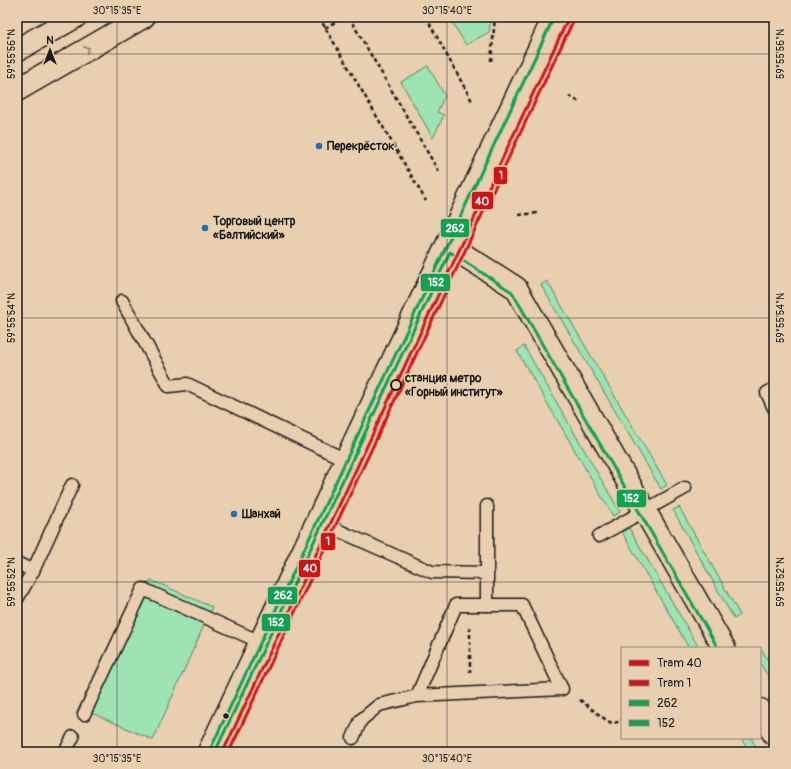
<svg xmlns="http://www.w3.org/2000/svg" width="791" height="769" font-family="Pangolin,sans-serif">
<style>
.green{fill:#9ee4b2;stroke:#5d8067}
.lines{fill:none;stroke-linecap:round;stroke-linejoin:round}
.service-casing{stroke:#1c1c1c;stroke-width:15}
.minor-casing{stroke:#1c1c1c;stroke-width:25}
.secondary-casing{stroke:#1c1c1c;stroke-width:25}
.path{stroke:#1c1c1c;stroke-width:2.5;stroke-dasharray:4 3;stroke-linecap:butt}
.service{stroke:#e7cfaf;stroke-width:12}
.minor{stroke:#e7cfaf;stroke-width:22}
.secondary{stroke:#e7cfaf;stroke-width:22}
.bus-1-casing{stroke:#e7cfaf;stroke-width:6}
.bus-2-casing{stroke:#e7cfaf;stroke-width:6}
.bus-1{stroke:#11a152;stroke-width:3}
.bus-2{stroke:#11a152;stroke-width:3}
.tram-1-casing{stroke:#e7cfaf;stroke-width:6}
.tram-2-casing{stroke:#e7cfaf;stroke-width:6}
.tram-1{stroke:#ce1417;stroke-width:3}
.tram-2{stroke:#ce1417;stroke-width:3}
.oneway{stroke:#8c7e6d}
.ticks{fill:none;stroke:#1c1c1c;stroke-width:1;stroke-opacity:0.45}
.poi-dot{fill:#1f6fb2;stroke:#e7cfaf;stroke-width:1.5}
.stop-dot{fill:#e7cfaf;stroke:#1c1c1c;stroke-width:2}
.bus-dot{fill:#1c1c1c;stroke:#e7cfaf;stroke-width:1.5}
.labels{text-anchor:middle;dominant-baseline:central;stroke-width:3;stroke-linejoin:round;paint-order:stroke}
.poi-label{font-size:12px;font-weight:bold;fill:#1c1c1c;stroke:#e7cfaf;text-anchor:start}
.stop-label{font-size:12px;font-weight:bold;fill:#1c1c1c;stroke:#e7cfaf;text-anchor:start}
.line-badge{stroke:#e7cfaf;stroke-width:1.5}
.badge-label{font-size:11px;text-anchor:middle;font-weight:bold;fill:#fff}
.neatline{fill:none;stroke:#1c1c1c;stroke-width:1.5}
.ticks-label{font-size:10px;text-anchor:middle;fill:#1c1c1c}
</style>
<rect width="100%" height="100%" fill="#e7cfaf"/>
<filter id="ink" filterUnits="userSpaceOnUse"><feTurbulence type="fractalNoise" baseFrequency=".025" numOctaves="2"/><feDisplacementMap in="SourceGraphic" scale="8" xChannelSelector="R" yChannelSelector="G"/><feConvolveMatrix kernelMatrix="1 2 1 2 8 2 1 2 1" color-interpolation-filters="sRGB"/></filter>
<g filter="url(#ink)">
<!-- green -->
<g class="green">
<path d="M449 17H491L489 32 466 45Z"/>
<path d="M428 66 445 96 437 112 444 115 433 138 401 82Z"/>
<path d="M547 281 667 485 661 489 541 285Z"/>
<path d="M524 346 620 512 613 516 517 351Z"/>
<path d="M679 507 740 615 734 619 673 510Z"/>
<path d="M629 528 699 648H689L622 532Z"/>
<path d="M151 580 212 607 153 740 92 713Z"/>
<path d="M762 650 774 671V686L760 663V651Z"/>
<path d="M741 738H751L759 752H749Z"/>
</g>
<g class="lines">
<!-- service casing -->
<g class="service-casing">
<g id="service">
<path d="M122 301 169 386 187 384 346 460"/>
<path d="M774 389 767 393 774 408"/>
<path d="M487 506V573"/>
<path d="M317 521 432 572 487 573V605"/>
<path d="M599 536 685 488"/>
<path d="M17 563 33 571"/>
<path d="M17 599 33 571 72 485"/>
<path d="M84 714 143 589 260 642"/>
<path d="M353 738 361 720 379 705 417 696 562 689 522 605H456L417 696"/>
<path d="M65 752 73 737"/>
</g>
</g>
<!-- minor casing -->
<g class="minor-casing">
<g id="minor">
<path d="M448 245 516 288 724 648"/>
<path d="M760 710 774 734"/>
<path d="M209 752 554 17"/>
</g>
</g>
<!-- secondary casing -->
<g class="secondary-casing">
<g id="secondary">
<path d="M17 50 75 17"/>
<path d="M17 90 143 17"/>
</g>
</g>
<!-- path -->
<g class="path">
<path d="M319 17 426 201"/>
<path d="M349 17 439 172"/>
<path d="M426 17 472 101"/>
<path d="M325 28 344 17"/>
<path d="M491 61 495 17"/>
<path d="M569 96 581 103"/>
<path d="M519 215 537 213"/>
<path d="M470 627V672"/>
<path d="M580 700C586 704 609 724 613 723 616 723 620 721 622 719"/>
</g>
<!-- service -->
<use href="#service" class="service"/>
<!-- minor -->
<use href="#minor" class="minor"/>
<!-- secondary -->
<use href="#secondary" class="secondary"/>
<!-- bus-1 casing -->
<g class="bus-1-casing">
<path id="bus-1" d="M209 752 554 17"/>
</g>
<!-- bus-2 casing -->
<g class="bus-2-casing">
<path id="bus-2" d="M215 752 450 252 512 292 718 648"/>
</g>
<!-- bus-1 -->
<use href="#bus-1" class="bus-1"/>
<!-- bus-2 -->
<use href="#bus-2" class="bus-2"/>
<!-- tram-1 casing -->
<g class="tram-1-casing">
<path id="tram-1" d="M223 752 569 17"/>
</g>
<!-- tram-2 casing -->
<g class="tram-2-casing">
<path id="tram-2" d="M229 752 574 19"/>
</g>
<!-- tram-1 -->
<use href="#tram-1" class="tram-1"/>
<!-- tram-2 -->
<use href="#tram-2" class="tram-2"/>
</g>
<!-- one-way arrows -->
<defs><path id="oneway-chevron" d="M-2-3.5L2.5 0L-2 3.5" fill="none" stroke-width="1.6" stroke-linecap="round" stroke-linejoin="round"/></defs>
<use class="oneway" href="#oneway-chevron" transform="translate(87 49) rotate(-30)"/>
</g>
<!-- ticks -->
<path class="ticks" d="M117 17V752M447 17V752M17 54H774M17 318H774M17 582H774"/>
<!-- markers -->
<g class="poi-dot">
<circle cx="319" cy="146" r="4"/>
<circle cx="205" cy="228" r="4"/>
<circle cx="234" cy="514" r="4"/>
</g>
<circle class="stop-dot" cx="396" cy="385" r="5"/>
<circle class="bus-dot" cx="226" cy="716" r="3.5"/>
<g class="labels">
<!-- poi labels -->
<g class="poi-label">
<text x="327" y="146">Перекрёсток</text>
<text x="213" y="221">Торговый центр<tspan x="213" dy="14">«Балтийский»</tspan></text>
<text x="242" y="514">Шанхай</text>
</g>
<!-- stop labels -->
<g class="stop-label">
<text x="405" y="378">станция метро<tspan x="405" dy="14">«Горный институт»</tspan></text>
</g>
</g>
<g class="line-badge">
<rect x="493" y="166" width="15" height="19" rx="4" fill="#ce1417"/>
<rect x="471" y="191" width="23" height="19" rx="4" fill="#ce1417"/>
<rect x="440" y="218" width="30" height="20" rx="4" fill="#11a152"/>
<rect x="420" y="273" width="31" height="19" rx="4" fill="#11a152"/>
<rect x="616" y="489" width="31" height="19" rx="4" fill="#11a152"/>
<rect x="320" y="532" width="16" height="19" rx="4" fill="#ce1417"/>
<rect x="298" y="559" width="23" height="19" rx="4" fill="#ce1417"/>
<rect x="267" y="586" width="31" height="19" rx="4" fill="#11a152"/>
<rect x="261" y="613" width="30" height="19" rx="4" fill="#11a152"/>
</g>
<g class="badge-label">
<text x="501" y="179">1</text>
<text x="482" y="205">40</text>
<text x="455" y="232">262</text>
<text x="436" y="286">152</text>
<text x="631" y="502">152</text>
<text x="328" y="545">1</text>
<text x="310" y="572">40</text>
<text x="283" y="599">262</text>
<text x="276" y="626">152</text>
</g>
<!-- margin -->
<rect width="791" height="769" fill="none" stroke="#e7cfaf" stroke-width="44"/>
<!-- legend -->
<rect x="621" y="647" width="140" height="92" fill="#e7cfaf" stroke="#968774"/>
<rect x="629" y="660" width="20" height="6" fill="#ce1417" stroke="#968774"/>
<text x="657" y="667" font-size="12" fill="#1c1c1c">Tram 40</text>
<rect x="629" y="680" width="20" height="6" fill="#ce1417" stroke="#968774"/>
<text x="657" y="687" font-size="12" fill="#1c1c1c">Tram 1</text>
<rect x="629" y="700" width="20" height="6" fill="#11a152" stroke="#968774"/>
<text x="657" y="707" font-size="12" fill="#1c1c1c">262</text>
<rect x="629" y="720" width="20" height="6" fill="#11a152" stroke="#968774"/>
<text x="657" y="727" font-size="12" fill="#1c1c1c">152</text>
<!-- north arrow -->
<g transform="translate(50 50)" stroke="#e7cfaf" stroke-width="3" paint-order="stroke">
<path d="M0-3L7 15L0 10L-7 15Z" fill="#1c1c1c"/>
<text y="-6" font-size="11" font-weight="bold" text-anchor="middle" fill="#1c1c1c">N</text>
</g>
<rect x="22" y="22" width="747" height="725" class="neatline"/>
<g class="ticks-label">
<text x="117" y="14">30°15'35"E</text>
<text x="447" y="14">30°15'40"E</text>
<text transform="translate(11 54) rotate(-90)" y="4">59°55'56"N</text>
<text transform="translate(780 54) rotate(-90)" y="4">59°55'56"N</text>
<text transform="translate(11 318) rotate(-90)" y="4">59°55'54"N</text>
<text transform="translate(780 318) rotate(-90)" y="4">59°55'54"N</text>
<text transform="translate(11 582) rotate(-90)" y="4">59°55'52"N</text>
<text transform="translate(780 582) rotate(-90)" y="4">59°55'52"N</text>
<text x="117" y="762">30°15'35"E</text>
<text x="447" y="762">30°15'40"E</text>
</g>
</svg>
